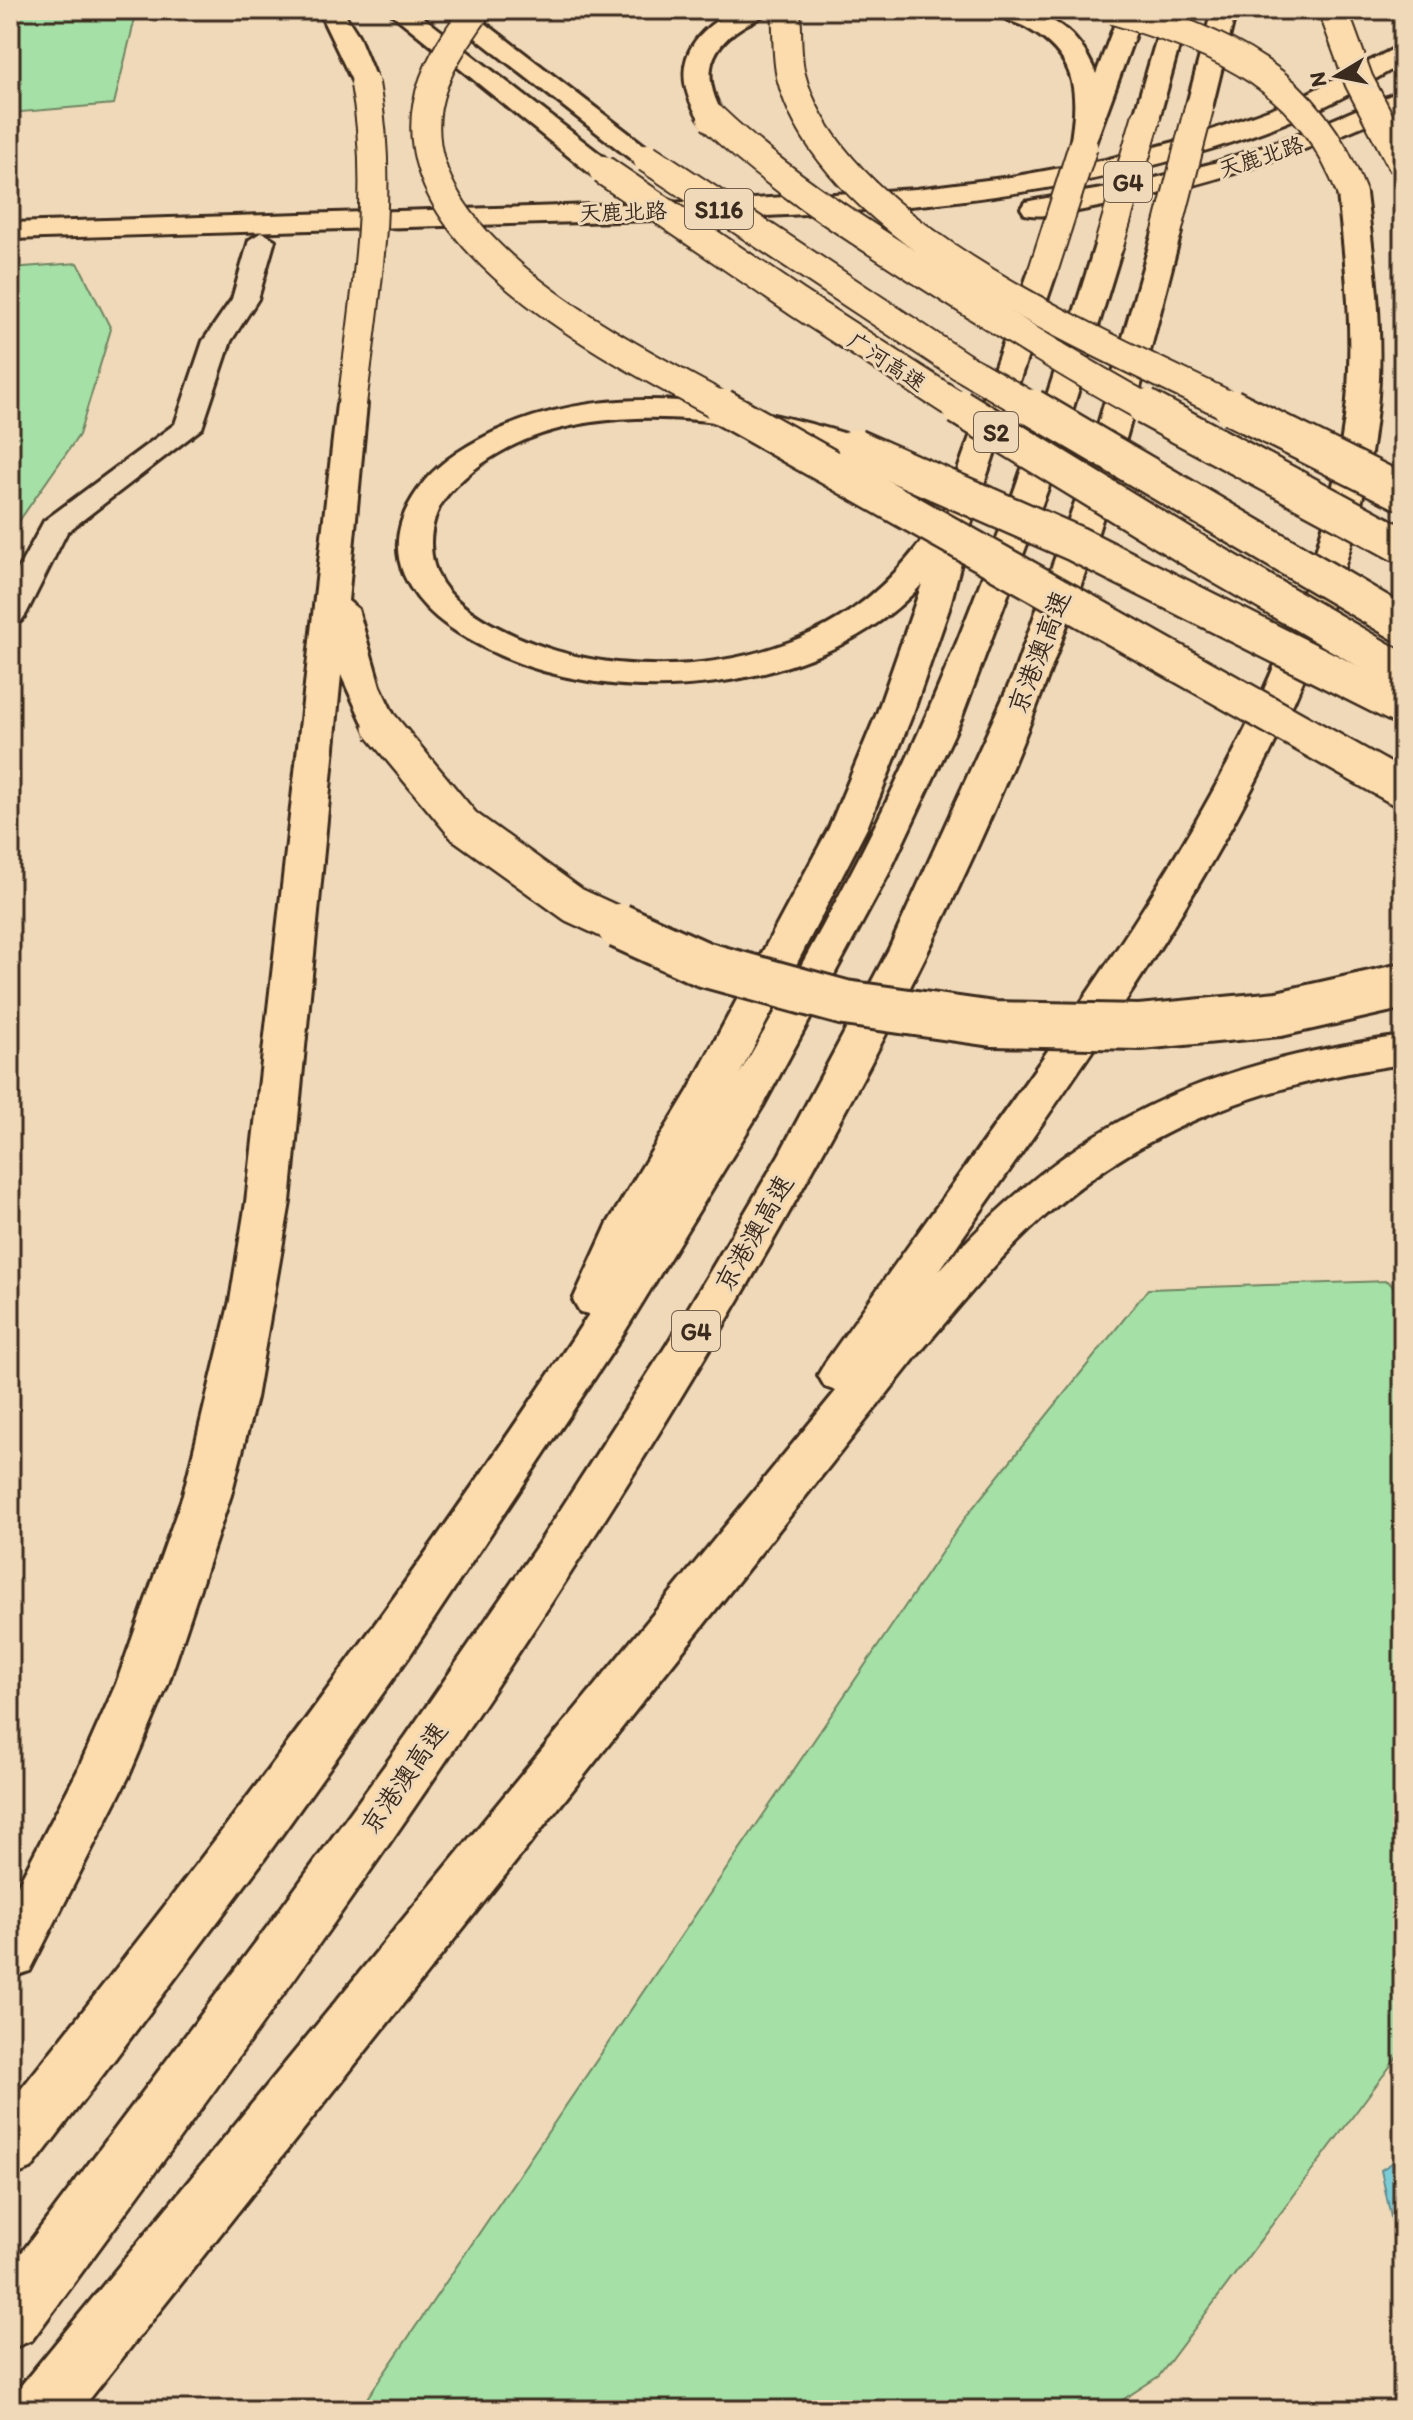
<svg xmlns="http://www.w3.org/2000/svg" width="1413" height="2420" font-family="Itim,'LXGW WenKai TC',sans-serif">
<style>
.green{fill:#a5e0a6;stroke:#708562;stroke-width:2}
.water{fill:#7cccd6;stroke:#628b8c;stroke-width:2}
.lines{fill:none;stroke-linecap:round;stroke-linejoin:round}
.minor-casing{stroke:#3b2a1e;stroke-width:6}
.major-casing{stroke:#3b2a1e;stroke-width:6}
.highway-casing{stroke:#3b2a1e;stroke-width:6}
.minor{fill:#f0d9b8;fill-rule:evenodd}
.major{fill:#fcdcac;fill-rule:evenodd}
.highway{fill:#fcdcac;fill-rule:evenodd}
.highway-bridge-far2-casing{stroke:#3b2a1e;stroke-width:32;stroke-linecap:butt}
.highway-bridge-far1-casing{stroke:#3b2a1e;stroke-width:40;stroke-linecap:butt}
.highway-bridge-casing{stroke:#3b2a1e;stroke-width:50;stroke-linecap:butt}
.highway-bridge-far2{stroke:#fcdcac;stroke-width:28}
.highway-bridge-far1{stroke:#fcdcac;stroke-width:35}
.highway-bridge{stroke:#fcdcac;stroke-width:44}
.labels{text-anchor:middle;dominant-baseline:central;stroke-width:6;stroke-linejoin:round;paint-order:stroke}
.far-street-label{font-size:22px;fill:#3b2a1e;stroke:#f0d9b8}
.shield{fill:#f0d9b8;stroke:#715e4c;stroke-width:2}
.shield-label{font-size:24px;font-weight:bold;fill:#3b2a1e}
.street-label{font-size:26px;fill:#3b2a1e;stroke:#f0d9b8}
</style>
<rect width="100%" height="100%" fill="#f0d9b8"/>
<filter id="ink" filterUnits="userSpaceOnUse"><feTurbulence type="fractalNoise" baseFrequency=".0125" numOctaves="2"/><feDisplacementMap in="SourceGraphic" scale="16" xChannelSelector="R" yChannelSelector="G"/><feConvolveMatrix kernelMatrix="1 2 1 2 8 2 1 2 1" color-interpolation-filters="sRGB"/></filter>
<g filter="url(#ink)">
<!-- green -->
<g class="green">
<path d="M10 10H137L114 104 10 113Z"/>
<path d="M78 263 111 329 79 435 10 534V268Z"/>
<path d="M1388 1281 1403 1298V2049L1159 2376 1107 2410H359L967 1515 1148 1289Z"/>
</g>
<!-- water -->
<path class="water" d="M1403 2156V2275L1381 2170Z"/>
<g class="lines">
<!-- minor casing -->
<g class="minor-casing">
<path id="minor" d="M262 232 275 240 258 299 231 341 202 428 67 532 26 614 21 621 10 623V584L44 521 175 424 203 341 232 299 249 240Z"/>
</g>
<!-- major casing -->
<g class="major-casing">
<g id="major">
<path d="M1403 44V63C1370 82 1338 102 1302 116 1064 215 798 216 544 223 366 228 188 234 10 239V223L722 201 916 189 1011 177 1105 160 1190 138 1295 100Z"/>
<path d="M1403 90V108C1305 153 1205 187 1098 207 1076 211 1047 219 1025 214L1021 208 1025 202 1035 200 1132 184 1214 163 1304 132Z"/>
</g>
</g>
<!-- highway casing -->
<g class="highway-casing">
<g id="highway">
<path d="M318 10H342L358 35 378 84 374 89H356Z"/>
<path d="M387 10H414L613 164 617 170 613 176H593Z"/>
<path d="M440 10H468L661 158 657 164H637Z"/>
<path d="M736 10H768C762 19 751 21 742 27 704 51 703 81 725 118L721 124H703C669 75 683 35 736 10Z"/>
<path d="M995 10C1046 10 1076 25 1096 74L1120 10H1144L1092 152H1074L1070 146C1079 93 1078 57 1027 28 1016 22 1002 20 995 10Z"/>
<path d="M1165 10H1189L1159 119 1155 125H1137L1133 119Z"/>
<path d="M1212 10H1236L1212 108 1199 116 1186 108Z"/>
<path d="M1352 186 1362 188 1366 194C1375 268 1385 342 1376 417 1342 724 1111 1023 939 1271 1074 1120 1204 1063 1403 1036V1064C1274 1082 1153 1122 1053 1209 1002 1252 960 1306 916 1357L81 2410H10L19 2388 836 1391 825 1387 818 1375 825 1363C896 1262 969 1163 1040 1062 1175 868 1313 658 1345 418 1355 343 1346 268 1338 194L1342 188Z"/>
<path d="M1167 224 1177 226 1181 232C1143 381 1104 530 1049 674 974 875 872 1067 766 1253 548 1633 292 1987 32 2340L10 2349V2268L268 1926 406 1736 539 1543 666 1346 779 1155 889 949 1013 676 1080 488 1153 232 1157 226Z"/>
<path d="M1109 236 1119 239 1123 245 1050 483 962 717 888 875 763 1106 619 1341 408 1658 260 1865 108 2068 31 2169 10 2177V2103C214 1848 409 1587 589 1314L580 1312 573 1300 608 1223 688 1091 829 828 877 713 922 584C822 695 611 715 483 647 450 630 419 609 404 575 391 544 400 515 418 490 435 464 467 445 494 432 613 377 746 402 866 440L871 447 866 454 855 457C822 448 790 436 756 429 655 408 523 410 449 493 428 517 425 556 442 583 455 603 478 617 499 628 597 679 727 677 826 626 869 603 903 568 931 528L938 526 1029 271 1033 265H1053L1057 271 974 513 949 609 913 713 867 828 739 1075C807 958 873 838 927 714 993 561 1046 404 1095 245L1099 239Z"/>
<path d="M352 395 363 397 367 404 348 601 358 609 380 686 399 726 394 734 381 737 368 734 341 675 290 1202 256 1398 231 1495 168 1684 129 1776 30 1971 10 1978V1900L77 1772 116 1684 183 1495 230 1301 246 1202 337 404 341 397Z"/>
</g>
</g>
<!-- minor -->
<use href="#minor" class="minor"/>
<!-- major -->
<use href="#major" class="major"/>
<!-- highway -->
<use href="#highway" class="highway"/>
<!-- highway-bridge-far2 casing -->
<g class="highway-bridge-far2-casing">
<g id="highway-bridge-far2">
<path d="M476 10C455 40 434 69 427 106 403 247 627 354 726 409"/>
<path d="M786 10C788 31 786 56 791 76 831 233 1102 343 1235 409"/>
<path d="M1114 10C1224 43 1310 79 1352 194"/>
<path d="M1333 10 1359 81 1403 165"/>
<path d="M712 118C776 179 849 225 924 273 998 320 1071 367 1148 409"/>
<path d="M647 158 961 366 1035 409"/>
<path d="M603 170 798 303 962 409"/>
<path d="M1167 232 1199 108"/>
<path d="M1109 245 1146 119"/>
<path d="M1043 271 1083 146"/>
<path d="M352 404C365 297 385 191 365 84"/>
</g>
</g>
<!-- highway-bridge-far1 casing -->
<g class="highway-bridge-far1-casing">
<g id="highway-bridge-far1">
<path d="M722 407 1403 790"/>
<path d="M959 407 1199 554 1403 672"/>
<path d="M1032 407 1403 625"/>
<path d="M1145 407 1403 546"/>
<path d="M1231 407 1403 493"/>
<path d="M855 447 1076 544 1403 708"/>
<path d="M381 726 464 826 574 905 624 928"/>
</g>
</g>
<!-- highway-bridge casing -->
<g class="highway-bridge-casing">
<path id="highway-bridge" d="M619 926 703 964 845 1003 993 1024 1140 1027 1279 1014 1403 986"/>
</g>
<!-- highway-bridge-far2 -->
<use href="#highway-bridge-far2" class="highway-bridge-far2"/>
<!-- highway-bridge-far1 -->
<use href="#highway-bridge-far1" class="highway-bridge-far1"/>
<!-- highway-bridge -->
<use href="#highway-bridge" class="highway-bridge"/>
</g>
</g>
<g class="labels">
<!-- far-street labels -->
<g class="far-street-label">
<text transform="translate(1261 157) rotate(-18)">天鹿北路</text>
<text transform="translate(623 212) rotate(-2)">天鹿北路</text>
<text transform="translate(887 362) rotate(33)">广河高速</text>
</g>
<!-- shield labels -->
<g class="shield">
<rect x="1104" y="162" width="48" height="40" rx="6"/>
<rect x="685" y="189" width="68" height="40" rx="6"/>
<rect x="974" y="412" width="44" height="40" rx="6"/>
<rect x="672" y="1311" width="48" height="40" rx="6"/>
</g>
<g class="shield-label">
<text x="1128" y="182">G4</text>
<text x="719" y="209">S116</text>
<text x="996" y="432">S2</text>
<text x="696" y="1331">G4</text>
</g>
<!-- street labels -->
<g class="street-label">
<text transform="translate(1039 652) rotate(-69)">京港澳高速</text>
<text transform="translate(754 1233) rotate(-60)">京港澳高速</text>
<text transform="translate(404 1778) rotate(-55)">京港澳高速</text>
</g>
</g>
<!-- margin -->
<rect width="1413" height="2420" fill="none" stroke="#f0d9b8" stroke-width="40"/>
<rect x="20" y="20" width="1373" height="2380" fill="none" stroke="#3b2a1e" stroke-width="3" filter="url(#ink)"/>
<!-- north arrow -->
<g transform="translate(1337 76) rotate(260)" stroke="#f0d9b8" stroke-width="6" paint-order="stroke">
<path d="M0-6L14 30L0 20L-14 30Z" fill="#3b2a1e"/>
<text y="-12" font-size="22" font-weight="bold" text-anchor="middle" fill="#3b2a1e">N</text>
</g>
</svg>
